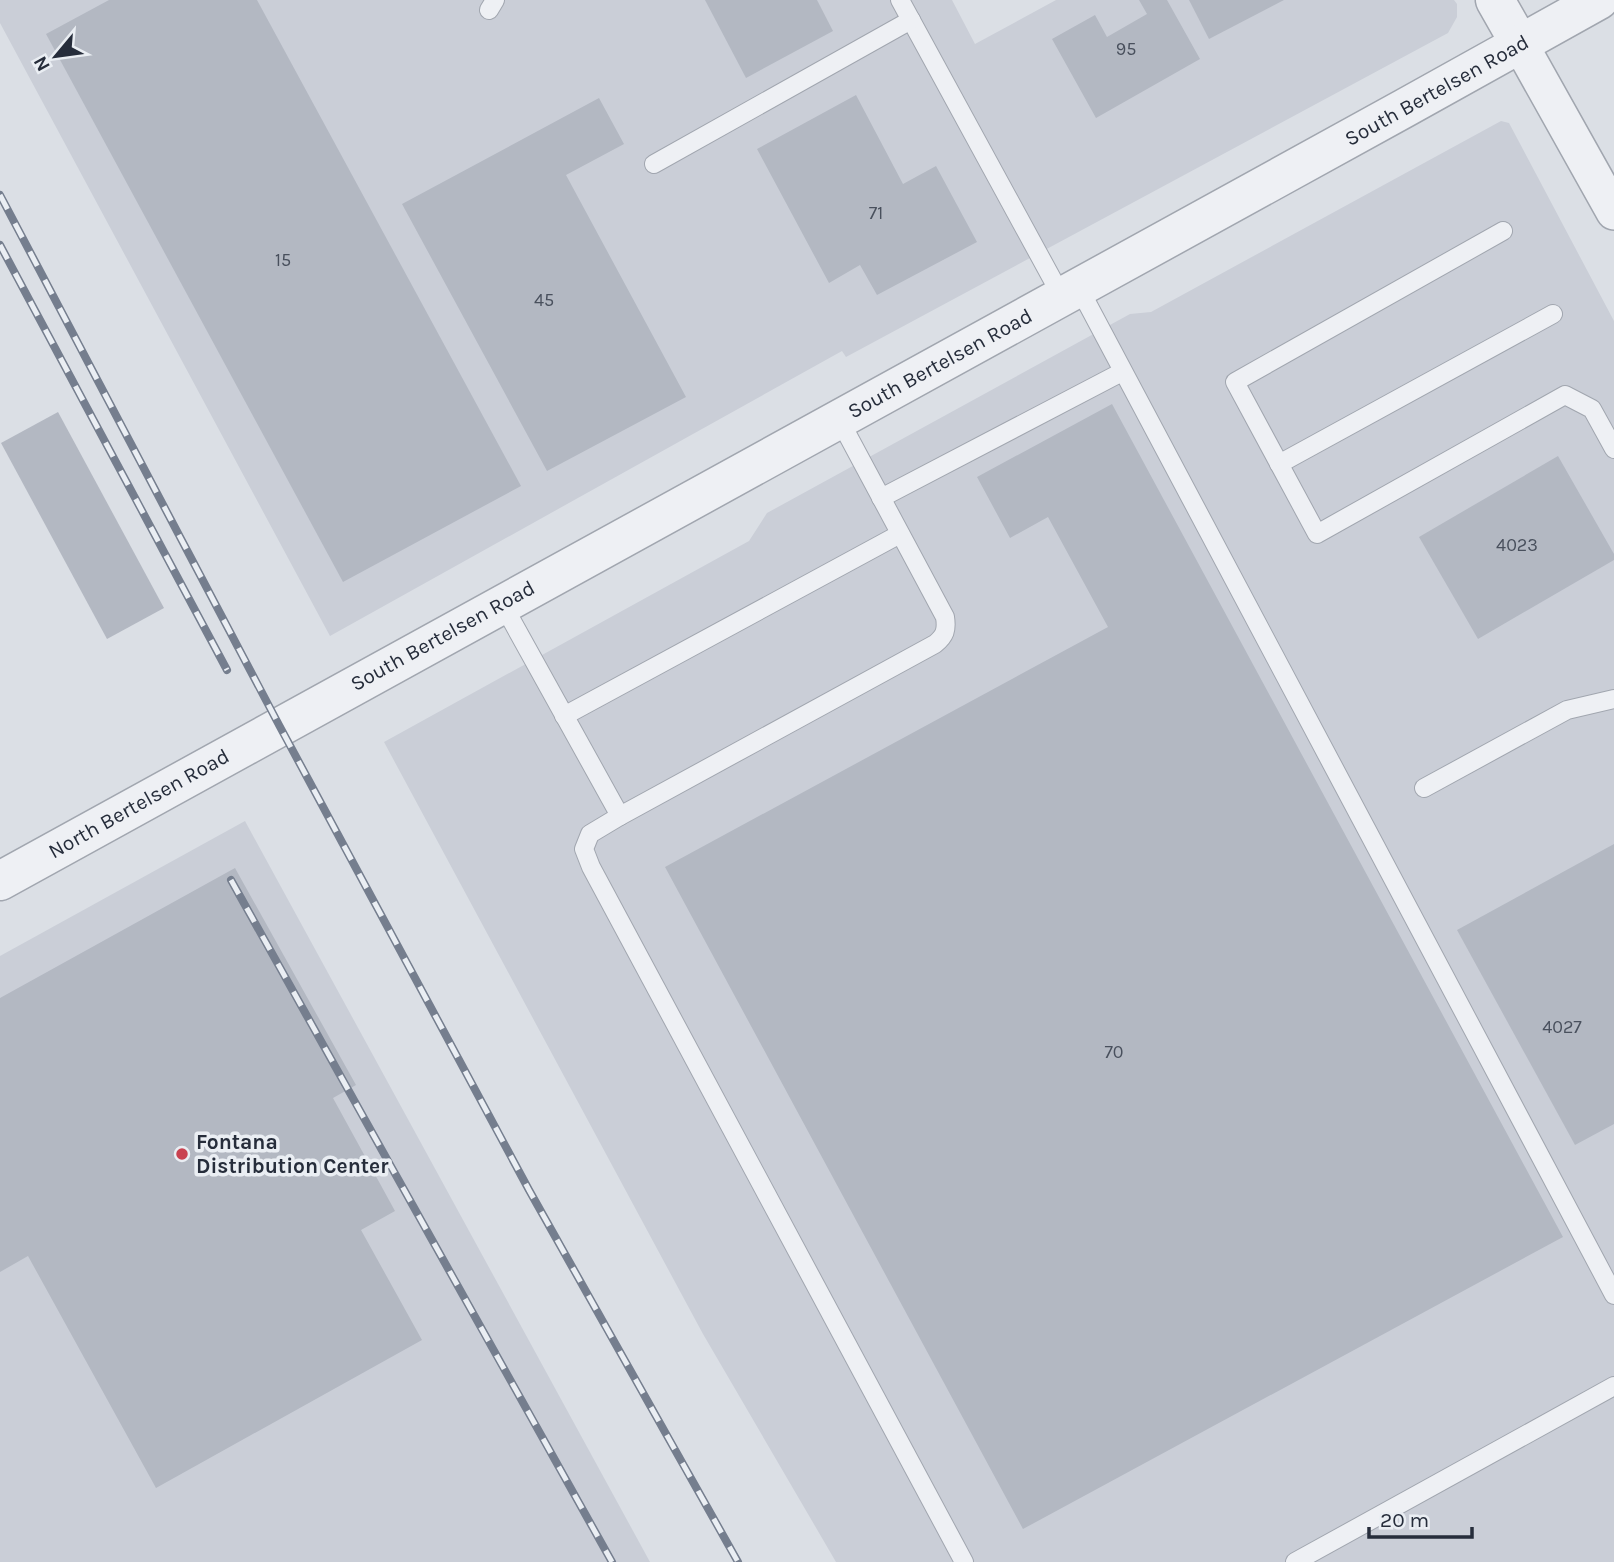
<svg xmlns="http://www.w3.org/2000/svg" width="1614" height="1562" font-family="Karla,sans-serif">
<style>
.built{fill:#caced7}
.building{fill:#b3b8c2}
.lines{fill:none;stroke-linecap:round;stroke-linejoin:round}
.service-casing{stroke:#a1a6af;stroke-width:20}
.minor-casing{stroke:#a1a6af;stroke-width:38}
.tertiary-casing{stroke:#a1a6af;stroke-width:41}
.service{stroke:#eef0f4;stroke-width:18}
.minor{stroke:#eef0f4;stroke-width:35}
.tertiary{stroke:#eef0f4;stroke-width:38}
.rail-casing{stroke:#757e8e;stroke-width:8}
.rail{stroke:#eaeef3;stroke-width:5;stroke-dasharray:16;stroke-linecap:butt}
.poi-dot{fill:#c94250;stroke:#eaeef3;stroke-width:2.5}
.labels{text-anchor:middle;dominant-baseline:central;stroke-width:7;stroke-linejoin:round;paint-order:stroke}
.number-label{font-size:18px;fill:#49505d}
.street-label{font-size:21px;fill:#262d3b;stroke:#eaeef3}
.poi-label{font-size:21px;font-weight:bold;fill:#262d3b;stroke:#eaeef3;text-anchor:start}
</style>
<rect width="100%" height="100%" fill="#dbdfe5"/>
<!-- built -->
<g class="built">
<path d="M0 0H952L975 44 1056 0H1454L1457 4V17L1448 33 846 357 842 351 330 636 0 23Z"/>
<path d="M1501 121 1509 123 1614 321V1562H836L703 1334 384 742 749 541 767 513 1130 314 1151 312Z"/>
<path d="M245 821 650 1562H0V956Z"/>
</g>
<!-- building -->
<g class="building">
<path d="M109 0H257L521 486 343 582 46 34Z"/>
<path d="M705 0H817L833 31 746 78Z"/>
<path d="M1139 0H1167L1200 59 1096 118 1052 39 1095 15 1107 37 1147 14Z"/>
<path d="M1189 0H1284L1209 39Z"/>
<path d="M856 95 903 184 936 166 977 242 877 295 860 265 829 283 757 149Z"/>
<path d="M599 98 624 144 566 175 686 397 547 471 402 204Z"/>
<path d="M1112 404 1563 1237 1023 1529 665 867 1108 627 1048 517 1010 538 977 477Z"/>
<path d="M58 412 164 608 107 639 1 443Z"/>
<path d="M1558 456 1614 554V560L1478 639 1419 537Z"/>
<path d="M1614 844V1124L1575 1145 1457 930Z"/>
<path d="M235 868 356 1085 333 1098 395 1211 361 1230 422 1340 156 1488 28 1256 0 1272V998Z"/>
</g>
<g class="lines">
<!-- service casing -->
<g class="service-casing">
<g id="service">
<path d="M900 0 1062 297"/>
<path d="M489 10 495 0"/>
<path d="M654 164 911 20"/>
<path d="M1503 231 1235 382 1317 534 1565 395 1592 409 1614 449"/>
<path d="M1079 288 1614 1295"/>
<path d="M1279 464 1553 314"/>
<path d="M881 498 1122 372"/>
<path d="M502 603 620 816 590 834 584 849 591 867 964 1562"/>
<path d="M564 716 900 534"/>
<path d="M1424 788 1567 710 1614 699"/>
<path d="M620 816 935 644C945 636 947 630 945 617L839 419"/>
<path d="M1295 1562 1614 1386"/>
</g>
</g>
<!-- minor casing -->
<g class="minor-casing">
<path id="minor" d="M1520 44 1614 212"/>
</g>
<!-- tertiary casing -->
<g class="tertiary-casing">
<g id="tertiary">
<path d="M1495 0 1520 44"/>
<path id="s1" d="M0 881C531 583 1068 297 1599 0"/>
</g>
</g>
<!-- service -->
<use href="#service" class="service"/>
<!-- minor -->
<use href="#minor" class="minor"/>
<!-- tertiary -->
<use href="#tertiary" class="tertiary"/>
<!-- rail casing -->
<g class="rail-casing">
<g id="rail">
<path d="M0 195 279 725 529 1190 738 1562"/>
<path d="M0 245 227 670"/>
<path d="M231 880 612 1562"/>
</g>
</g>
<!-- rail -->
<use href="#rail" class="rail"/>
</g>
<!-- markers -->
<circle class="poi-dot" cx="182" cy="1154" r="7"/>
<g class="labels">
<!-- number labels -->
<g class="number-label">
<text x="1126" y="49">95</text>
<text x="876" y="213">71</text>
<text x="283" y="260">15</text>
<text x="544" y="300">45</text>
<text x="1517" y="545">4023</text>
<text x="1562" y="1027">4027</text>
<text x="1114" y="1052">70</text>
</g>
<!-- street labels -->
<g class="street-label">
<text stroke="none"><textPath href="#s1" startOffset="1640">South Bertelsen Road</textPath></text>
<text stroke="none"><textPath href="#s1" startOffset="1073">South Bertelsen Road</textPath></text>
<text stroke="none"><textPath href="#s1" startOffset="506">South Bertelsen Road</textPath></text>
<text stroke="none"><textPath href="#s1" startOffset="159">North Bertelsen Road</textPath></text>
</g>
<!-- poi labels -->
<g class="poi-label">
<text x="196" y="1142">Fontana<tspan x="196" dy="24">Distribution Center</tspan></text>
</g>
</g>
<!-- north arrow -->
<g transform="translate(56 56) rotate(241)" stroke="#eaeef3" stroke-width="5" paint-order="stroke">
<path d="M0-5L12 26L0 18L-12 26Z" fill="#262d3b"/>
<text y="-10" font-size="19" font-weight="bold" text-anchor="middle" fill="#262d3b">N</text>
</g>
<!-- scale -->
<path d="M1369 1527v10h103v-10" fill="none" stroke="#262d3b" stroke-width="3.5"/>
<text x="1380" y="1527" font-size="21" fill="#262d3b" stroke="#eaeef3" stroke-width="5" paint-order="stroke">20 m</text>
</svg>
